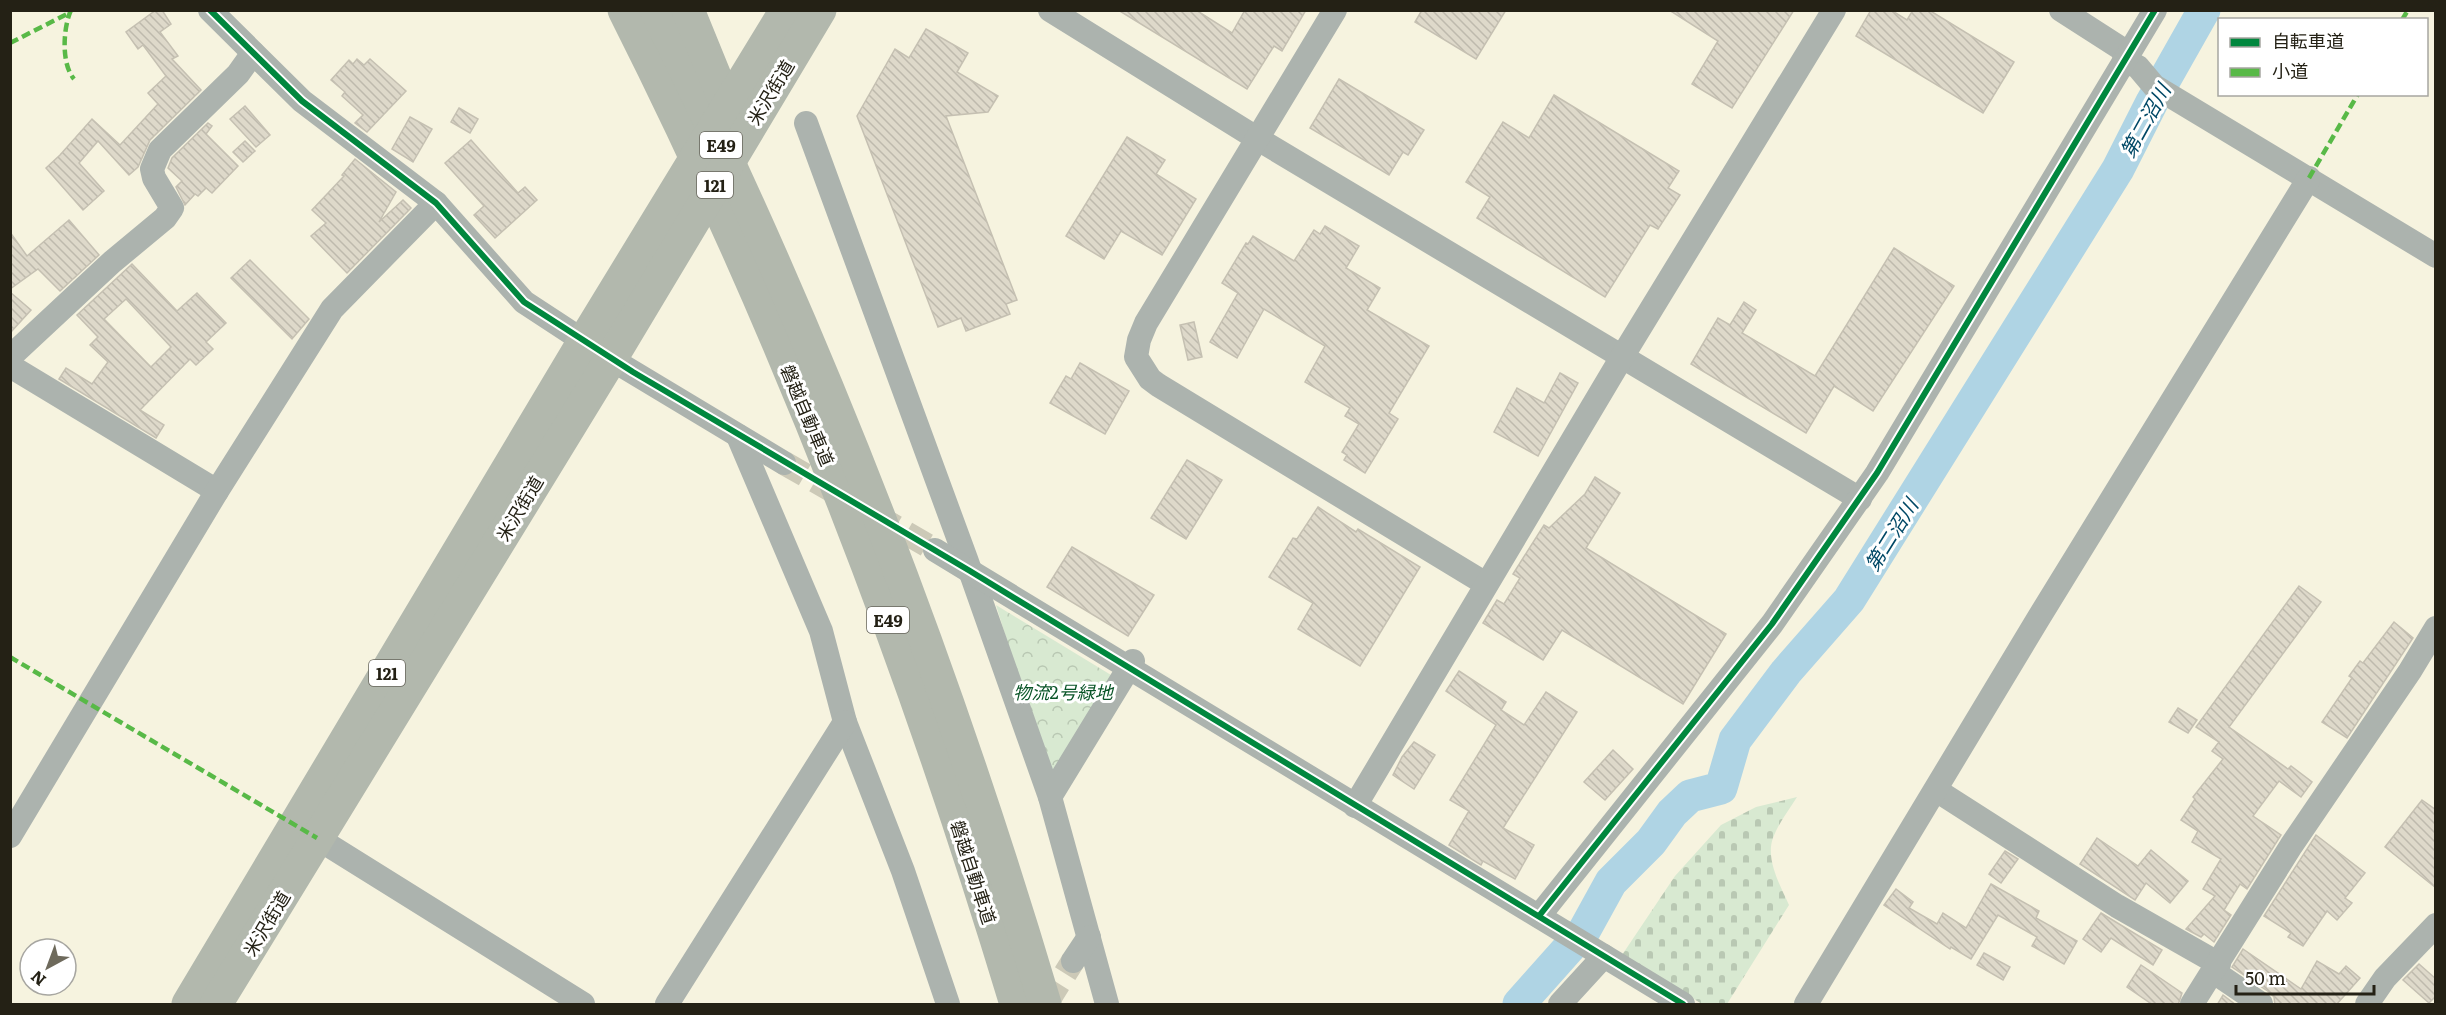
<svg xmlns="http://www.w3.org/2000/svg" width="2446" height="1015" font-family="Literata,'Noto Sans JP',serif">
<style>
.cemetery{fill:url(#cemetery-stones)}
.park{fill:url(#park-crowns)}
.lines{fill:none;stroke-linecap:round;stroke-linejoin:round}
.river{stroke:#afd4e4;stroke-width:33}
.building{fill:url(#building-back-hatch);stroke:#c5c0b2;stroke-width:1.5;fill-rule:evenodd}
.minor-tunnel{stroke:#ccc9b7;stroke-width:24;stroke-dasharray:24 12;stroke-linecap:butt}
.minor{stroke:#acb3ae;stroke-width:24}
.highway{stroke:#b2b8ad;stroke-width:33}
.quiet{stroke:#58b947;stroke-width:4.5;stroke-dasharray:9 4.5;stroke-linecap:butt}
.cycleway-casing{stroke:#fff;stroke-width:10}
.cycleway{stroke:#00873e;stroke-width:6}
.labels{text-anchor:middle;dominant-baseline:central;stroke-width:6;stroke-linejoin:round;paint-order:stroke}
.shield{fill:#fff;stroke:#66645b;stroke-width:1.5}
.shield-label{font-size:16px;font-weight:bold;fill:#242115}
.street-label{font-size:18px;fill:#242115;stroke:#fff}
.park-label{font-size:18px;font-style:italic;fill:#085427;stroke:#fff}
.water-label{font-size:20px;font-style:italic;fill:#004866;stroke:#fff}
</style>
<defs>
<pattern id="cemetery-stones" width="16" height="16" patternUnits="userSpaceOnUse" patternTransform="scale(1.5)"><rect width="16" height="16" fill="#d8e9d1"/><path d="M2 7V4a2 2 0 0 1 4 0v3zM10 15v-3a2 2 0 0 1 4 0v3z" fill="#b9c8b3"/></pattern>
<pattern id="park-crowns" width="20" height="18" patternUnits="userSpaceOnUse" patternTransform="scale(1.5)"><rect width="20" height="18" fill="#d8e9d1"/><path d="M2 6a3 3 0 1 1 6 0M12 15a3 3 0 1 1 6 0" fill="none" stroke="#b9c8b3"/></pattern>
<pattern id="building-back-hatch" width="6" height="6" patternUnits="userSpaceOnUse" patternTransform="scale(1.5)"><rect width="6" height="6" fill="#ded9ca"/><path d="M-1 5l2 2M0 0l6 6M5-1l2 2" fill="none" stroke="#bebaad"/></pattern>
</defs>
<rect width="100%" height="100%" fill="#f6f3df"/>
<!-- cemetery -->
<path class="cemetery" d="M1797 797C1789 810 1778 824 1773 838 1765 859 1781 887 1789 905L1727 1004H1702L1622 955 1675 876 1721 825 1756 807Z"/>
<!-- park -->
<path class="park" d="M996 605 1116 678 1051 784Z"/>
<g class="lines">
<!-- river -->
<path class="river" d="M1519 1004 1584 931 1611 882 1651 842 1672 813 1690 796 1721 788 1735 740 1786 672 1849 600 2118 169 2152 102 2204 10"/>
</g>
<!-- building -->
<g class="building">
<path d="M156 10H162L171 24 160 32 178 56 172 59 201 90 150 140 138 167 129 175 98 141 79 163 104 191 83 210 46 168 60 155 92 119 120 145 158 104 148 93 166 76 143 45 138 49 126 32Z"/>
<path d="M1118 10H1196L1232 33 1245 10H1306L1282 51 1274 46 1247 89Z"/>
<path d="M1422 10H1506L1476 59 1415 22Z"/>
<path d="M1669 10H1794L1732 108 1692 84 1718 41Z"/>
<path d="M1871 10H1891L1907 20 1913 10H1929L2014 62 1983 113 1856 36Z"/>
<path d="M926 29 968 53 957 72 998 96 988 112 946 116 1017 300 1006 304 1010 314 966 331 961 318 938 327 857 116 895 49 909 58Z"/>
<path d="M357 59 364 65 370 59 406 91 367 132 355 123 363 115 342 96 345 92 331 80 349 60 353 64Z"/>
<path d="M1339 79 1424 130 1408 155 1403 152 1389 175 1310 128Z"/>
<path d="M1554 95 1679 171 1668 188 1680 195 1658 229 1650 225 1605 297 1477 218 1490 197 1466 182 1503 122 1529 138Z"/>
<path d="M245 106 270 135 256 147 230 119Z"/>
<path d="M459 108 478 119 470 133 451 122Z"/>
<path d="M410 117 432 129 413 162 392 149Z"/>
<path d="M208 123 212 126 206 134 238 166 212 193 206 188 198 196 195 194 185 205 176 187 182 181 168 168 172 158Z"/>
<path d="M1127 137 1165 160 1156 174 1196 199 1162 255 1121 231 1104 259 1066 236Z"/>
<path d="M471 140 518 193 525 187 537 200 495 238 474 215 484 206 445 163Z"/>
<path d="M245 141 255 151 243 162 233 152Z"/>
<path d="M355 159 396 192 379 222 403 200 411 208 347 273 311 236 326 223 312 210 344 176 342 175Z"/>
<path d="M69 220 99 255 60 291 38 269 10 289V232L27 256Z"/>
<path d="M1325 226 1359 246 1346 268 1380 288 1367 310 1429 346 1389 413 1398 419 1365 473 1344 460 1347 455 1342 452 1359 424 1345 416 1350 408 1305 382 1325 346 1264 309 1237 358 1210 342 1238 293 1222 283 1246 243 1248 244 1253 236 1294 261 1314 230 1320 234Z"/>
<path d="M1894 248 1954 286 1873 411 1834 386 1806 433 1691 364 1718 318 1730 325 1744 302 1756 310 1742 333 1815 376Z"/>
<path d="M250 260 309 319 292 339 231 278Z"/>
<path d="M132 264 177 311 197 293 226 323 206 342 213 349 196 365 190 359 140 410 164 425 156 438 59 379 66 368 92 384 108 362 90 345 98 337 77 315ZM126 299 171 347 151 367 104 319Z"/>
<path d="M10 292 31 310 10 333Z"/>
<path d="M1194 322 1202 357 1188 360 1180 325Z"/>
<path d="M1080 363 1129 391 1105 434 1050 403 1066 376 1071 379Z"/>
<path d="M1560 373 1578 383 1538 456 1494 432 1517 388 1544 403Z"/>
<path d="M1187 460 1222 480 1186 539 1151 518Z"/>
<path d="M1595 477 1620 493 1586 548 1726 634 1683 704 1562 630 1543 660 1483 623 1497 600 1504 604 1520 578 1513 574 1544 525 1549 528 1585 494Z"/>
<path d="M1318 507 1356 532 1358 529 1420 567 1360 666 1298 629 1313 603 1269 577 1293 538 1297 539Z"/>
<path d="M1072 547 1154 595 1128 636 1047 587Z"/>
<path d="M2299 586 2321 602 2229 727 2288 769 2291 766 2312 782 2301 797 2279 781 2253 816 2281 835 2247 889 2240 884 2224 910 2231 915 2214 942 2204 934 2201 937 2186 929 2215 896 2203 889 2221 859 2192 842 2198 831 2181 820 2195 799 2193 797 2223 759 2212 751 2219 742 2196 727Z"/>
<path d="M2394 622 2413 638 2347 738 2322 722 2352 678 2349 676 2360 661 2363 663Z"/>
<path d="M1459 671 1506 702 1501 710 1524 725 1546 692 1577 712 1503 828 1534 845 1515 879 1483 861 1481 865 1449 845 1469 811 1450 800 1496 725 1446 691Z"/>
<path d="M2178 708 2197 720 2188 733 2169 722Z"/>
<path d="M1414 742 1435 755 1414 789 1393 775 1402 757Z"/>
<path d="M1613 750 1633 769 1605 800 1584 782Z"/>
<path d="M2422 800 2436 810V888L2385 847Z"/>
<path d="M2316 835 2365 873 2345 898 2352 903 2337 920 2327 911 2303 946 2288 937 2291 933 2264 916Z"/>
<path d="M2097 838 2138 866 2151 850 2188 881 2170 903 2146 883 2135 900 2080 864Z"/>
<path d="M2005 851 2018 859 2001 883 1989 874Z"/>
<path d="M1991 884 2039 911 2036 918 2077 941 2064 964 2032 946 2037 937 1998 915 1971 959 1951 947 1950 949 1884 905 1896 889 1913 902 1909 908 1937 924 1943 913 1966 928Z"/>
<path d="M2101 913 2162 950 2153 965 2111 938 2101 952 2083 939Z"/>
<path d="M2243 949 2301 989 2317 961 2339 974 2346 966 2360 978 2336 1005H2275L2274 997 2269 992 2232 967Z"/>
<path d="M1984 953 2010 967 2003 980 1977 965Z"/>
<path d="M2419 964 2436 979V996L2429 1003 2403 980Z"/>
<path d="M2141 965 2182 993 2178 1005H2153L2127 987Z"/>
<path d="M2223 995 2236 1005H2217Z"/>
</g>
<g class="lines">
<!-- minor-tunnel -->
<g class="minor-tunnel">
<path d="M784 463 845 498"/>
<path d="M875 515 935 550"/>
<path d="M1046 1004 1073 961"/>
</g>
<!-- minor -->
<g class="minor">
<path d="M210 10 302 101 436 203 524 302 611 359 784 463"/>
<path d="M1050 10 1258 139 1860 499"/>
<path d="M1335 10 1146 323 1139 340 1136 357 1150 379 1158 385 1486 584"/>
<path d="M2061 10 2128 53"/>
<path d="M2124 60 2138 67 2154 86 2436 256"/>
<path d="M806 123 966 559 1050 797 1107 1004"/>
<path d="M10 357 112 262 165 218 172 208 154 178 152 169 160 150 238 74 253 53"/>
<path d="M10 366 217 491"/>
<path d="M738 436 821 631 845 722 903 871 948 1004"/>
<path d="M935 550 1683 1004"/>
<path d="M1936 790 2117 906 2219 964"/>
<path d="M1050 797 1133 661"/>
<path d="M1355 806 1622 357 1834 10"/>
<path d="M10 836 217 491 332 309 436 203"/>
<path d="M317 838 583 1004"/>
<path d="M1539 916 1772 624 1877 473 2155 10"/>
<path d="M1073 961 1089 937"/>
<path d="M2214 972 2261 1004"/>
<path d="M667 1004 845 722"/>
<path d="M1560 1004 1604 956"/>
<path d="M1806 1004 2038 619 2309 178"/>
<path d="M2192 1004 2291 846 2410 671 2436 628"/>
<path d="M2367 1004 2385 978 2436 925"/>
</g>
<!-- highway -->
<g class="highway">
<path d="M624 10C785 329 913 663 1016 1004"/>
<path d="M656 10C814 329 944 663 1045 1004"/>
<path d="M688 10 734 123"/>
<path d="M188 1004 584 341 786 10"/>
<path d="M216 1004 611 359 820 10"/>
</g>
<!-- quiet -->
<g class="quiet">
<path d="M71 10C63 28 61 64 74 79"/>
<path d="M2402 20 2408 10"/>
<path d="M10 43 69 13"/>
<path d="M2309 178 2358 94"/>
<path d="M10 657 317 838"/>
</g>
<!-- cycleway casing -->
<g class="cycleway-casing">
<g id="cycleway">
<path d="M210 10 302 101 436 203 524 302 633 372 970 571 1683 1004"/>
<path d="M1539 916 1772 624 1877 473 2155 10"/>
</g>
</g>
<!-- cycleway -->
<use href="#cycleway" class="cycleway"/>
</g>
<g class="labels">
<!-- shield labels -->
<g class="shield">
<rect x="700" y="132" width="42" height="26" rx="4.5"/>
<rect x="697" y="172" width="36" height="26" rx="4.5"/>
<rect x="867" y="607" width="42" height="26" rx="4.5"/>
<rect x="369" y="660" width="36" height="26" rx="4.5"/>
</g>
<g class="shield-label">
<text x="721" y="145">E49</text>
<text x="715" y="185">121</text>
<text x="888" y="620">E49</text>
<text x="387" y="673">121</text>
</g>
<!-- street labels -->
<g class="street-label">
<text transform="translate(770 92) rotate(-59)">米沢街道</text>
<text transform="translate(808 415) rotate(67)">磐越自動車道</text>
<text transform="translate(519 508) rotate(-59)">米沢街道</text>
<text transform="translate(974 872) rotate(72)">磐越自動車道</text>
<text transform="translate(266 923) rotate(-59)">米沢街道</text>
</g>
<!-- park labels -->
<g class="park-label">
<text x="1063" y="691">物流2号緑地</text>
</g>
<!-- water labels -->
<g class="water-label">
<text transform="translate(2144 120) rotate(-61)">第二沼川</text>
<text transform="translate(1890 534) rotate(-58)">第二沼川</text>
</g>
</g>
<!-- border -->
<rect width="2446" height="1015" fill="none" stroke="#242115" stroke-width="24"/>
<!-- legend -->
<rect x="2218" y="18" width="210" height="78" fill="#ffffff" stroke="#a7a6a1" stroke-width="1.5"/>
<rect x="2230" y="38" width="30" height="9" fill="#00873e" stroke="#a7a6a1" stroke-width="1.5"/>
<text x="2272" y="48" font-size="18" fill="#242115">自転車道</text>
<rect x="2230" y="68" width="30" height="9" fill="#58b947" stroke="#a7a6a1" stroke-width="1.5"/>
<text x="2272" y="78" font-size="18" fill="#242115">小道</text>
<!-- north arrow -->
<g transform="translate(48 967) rotate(221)"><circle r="28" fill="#ffffff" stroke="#a7a6a1" stroke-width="1.5"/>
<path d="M0-4.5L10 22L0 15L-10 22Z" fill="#6e6a5c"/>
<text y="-9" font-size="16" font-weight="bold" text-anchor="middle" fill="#242115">N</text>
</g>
<!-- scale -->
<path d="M2236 985v9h138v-9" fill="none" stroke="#242115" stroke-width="3"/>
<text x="2245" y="985" font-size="18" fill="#242115" stroke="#ffffff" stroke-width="4.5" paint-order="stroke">50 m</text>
</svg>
